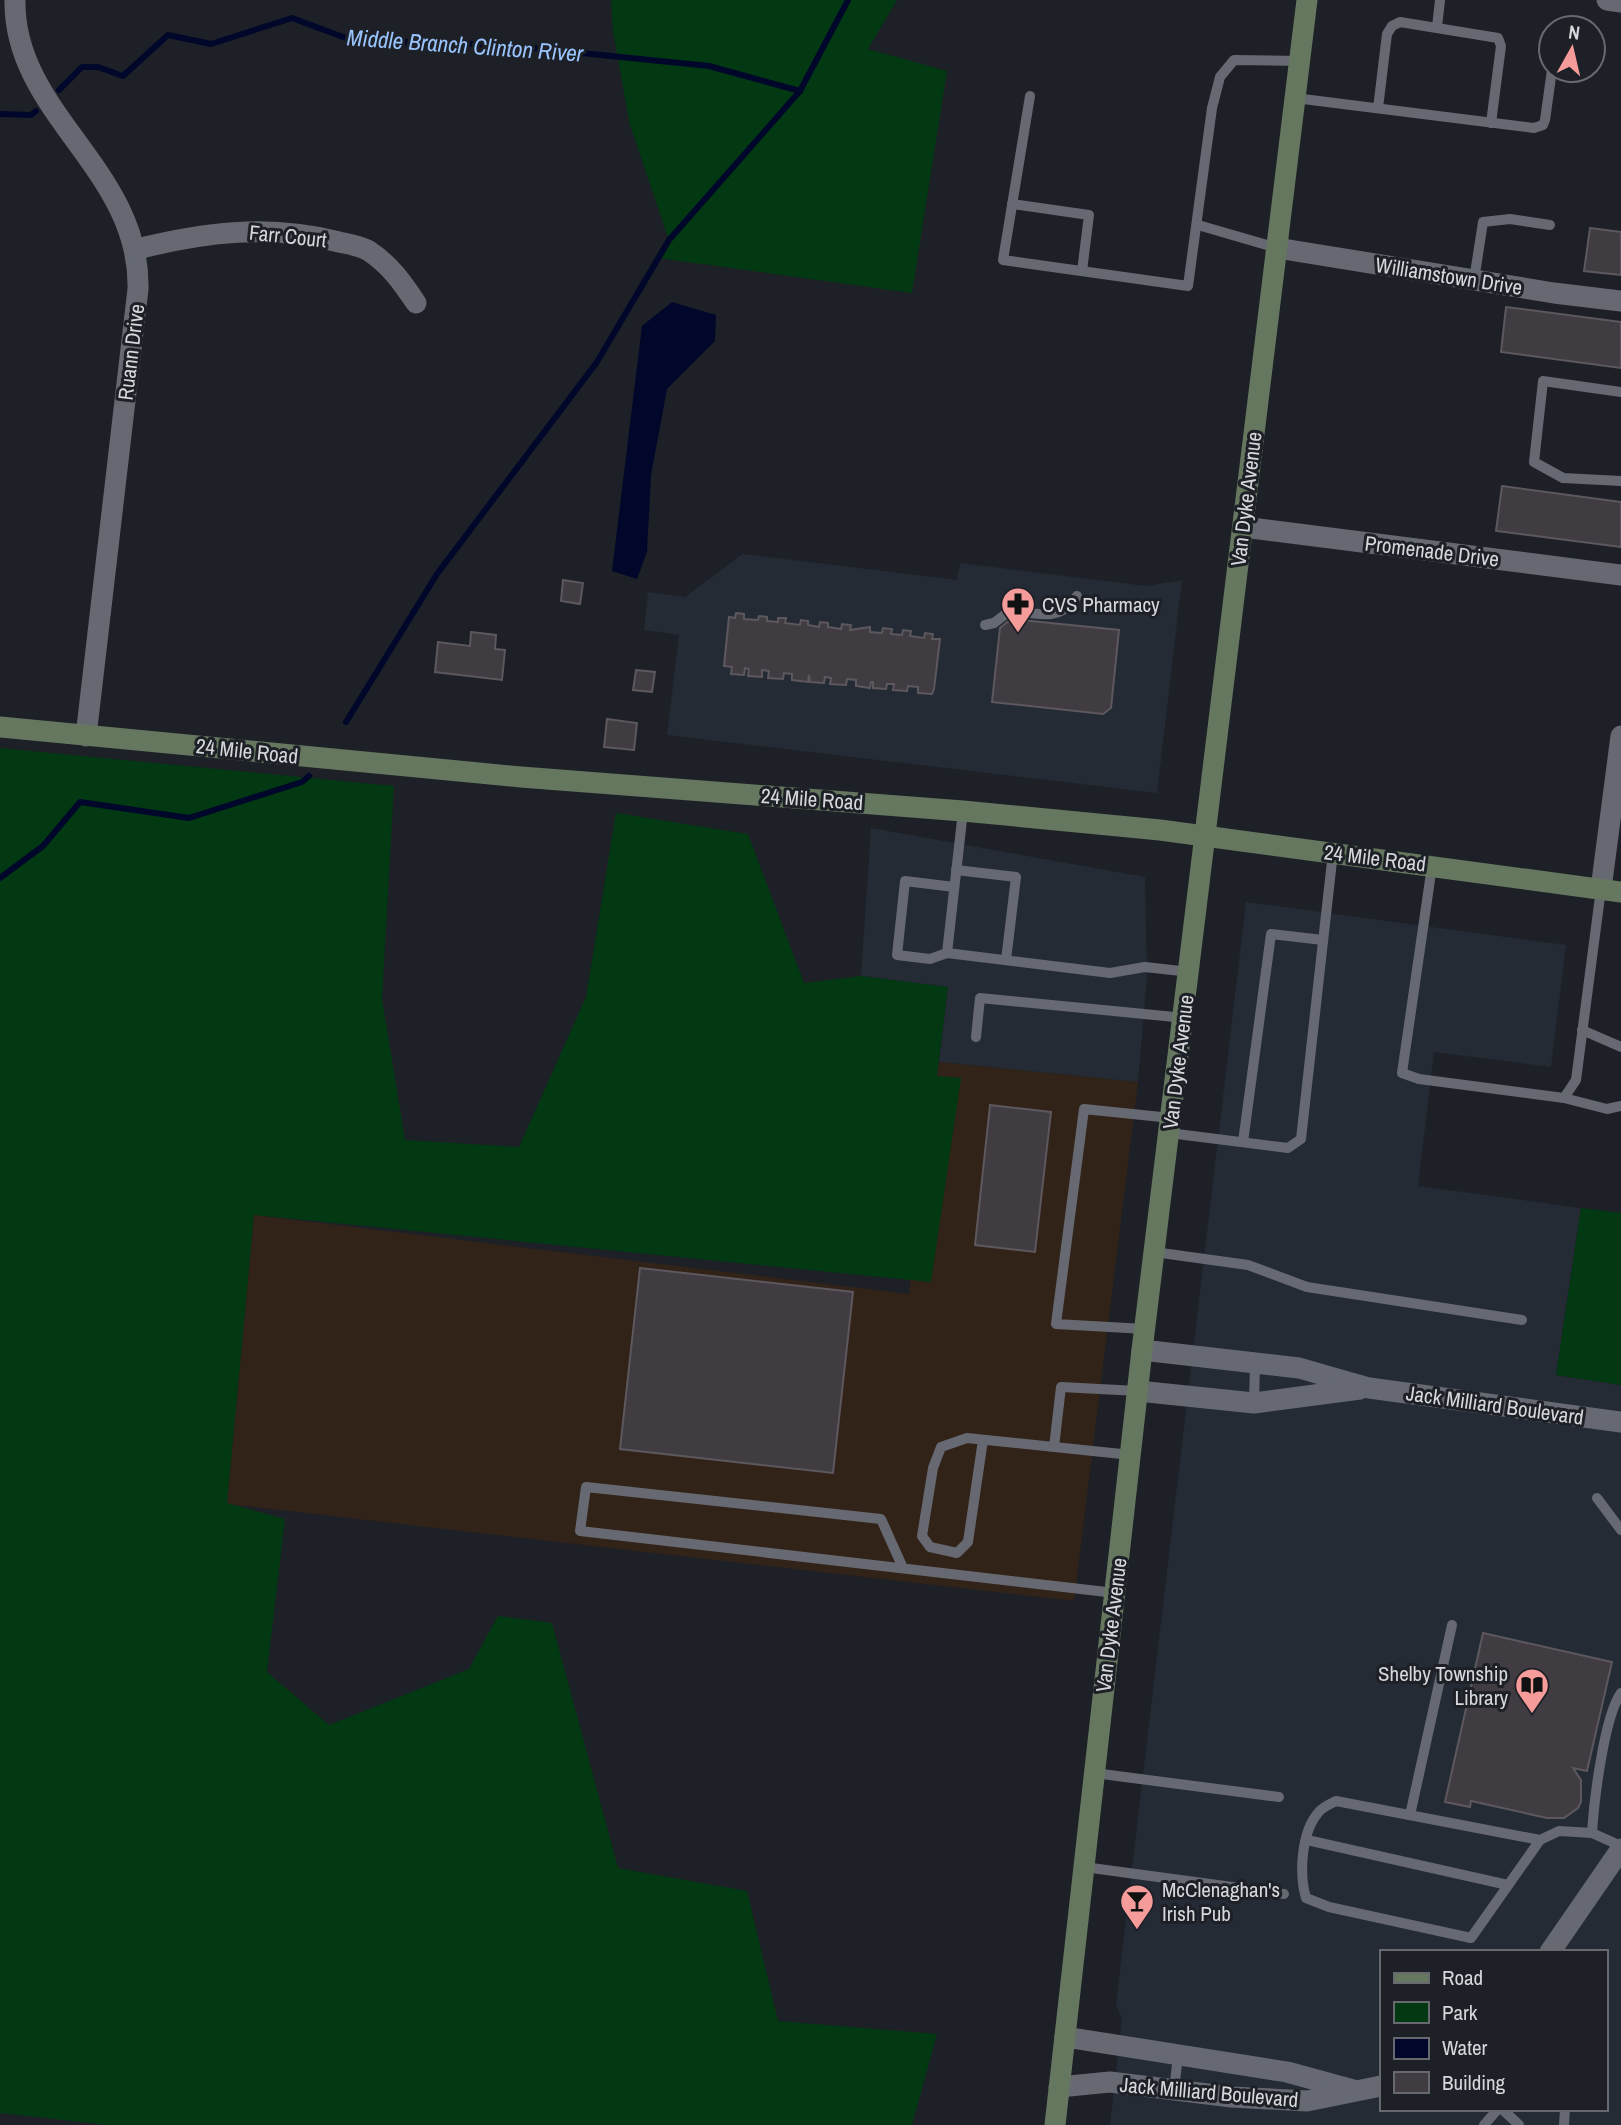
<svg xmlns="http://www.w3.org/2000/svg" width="1621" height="2125" font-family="'Archivo Narrow',sans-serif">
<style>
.built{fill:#252b35;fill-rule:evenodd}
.industrial{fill:#322318}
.green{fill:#023812}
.water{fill:#00072a}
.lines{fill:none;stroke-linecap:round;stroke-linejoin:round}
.stream{stroke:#00072a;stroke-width:6}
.building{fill:#413c42;stroke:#5d575e;stroke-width:2}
.lane{stroke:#666971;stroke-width:10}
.street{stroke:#666971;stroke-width:21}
.secondary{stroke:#66775f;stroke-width:21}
.labels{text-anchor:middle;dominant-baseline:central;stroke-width:6;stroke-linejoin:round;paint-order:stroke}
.street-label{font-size:21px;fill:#d5d7db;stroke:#1d2026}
.poi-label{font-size:21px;fill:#d5d7db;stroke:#1d2026;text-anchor:start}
.water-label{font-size:23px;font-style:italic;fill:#9ac4fe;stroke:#1d2026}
</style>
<rect width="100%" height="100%" fill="#1d2026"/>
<!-- built -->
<g class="built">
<path d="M743 554 957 580 960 563 1146 586 1182 580 1157 793 667 735 679 635 644 630 648 592 685 597Z"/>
<path d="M871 828 1145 877 1147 977 1138 1082 939 1062 948 987 861 976Z"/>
<path d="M1246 902 1566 945 1551 1067 1434 1052 1418 1186 1581 1208 1556 1375 1621 1385V2125H1110L1122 2019 1116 2004ZM1381 1952H1605V2109H1381Z"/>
</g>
<!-- industrial -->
<path class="industrial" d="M939 1062 1138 1082 1074 1601 227 1504 254 1215 909 1294Z"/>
<!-- green -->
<g class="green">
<path d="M611 0H897L868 49 947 71 912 293 658 258 669 240 630 125 613 32Z"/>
<path d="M0 748 394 786 382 999 405 1140 519 1147 586 997 616 813 748 834 804 983 861 976 948 987 937 1076 961 1078 931 1282 254 1215 227 1503 285 1519 267 1672 329 1725 469 1669 498 1616 552 1623 618 1868 747 1891 778 2021 937 2034 912 2125H108L0 2113Z"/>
<path d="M1581 1208 1621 1213V1385L1556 1375Z"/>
</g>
<!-- water -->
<path class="water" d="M672 302 716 315 715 341 667 389 651 475 647 552 637 579 612 571 642 326Z"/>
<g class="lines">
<!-- stream -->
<g class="stream">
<path d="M59 90 82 67H98L123 76 168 35 211 44 292 18 351 40 502 45 709 66 800 91"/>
<path d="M0 114 31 115 36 111"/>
<path d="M346 722 437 574 597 362 669 240 800 91 848 0"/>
<path d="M0 878 43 846 80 802 189 818 302 782 309 776"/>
</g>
</g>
<!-- building -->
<g class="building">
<path d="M1590 228 1621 232V275L1584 271Z"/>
<path d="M1506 307 1621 322V368L1501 352Z"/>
<path d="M1502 486 1621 502V547L1496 531Z"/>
<path d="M563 580 583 583 580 604 561 601Z"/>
<path d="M736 613 744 614V619L758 620 759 616 767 617V621L778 622V618H786L785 623 800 625 801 620 808 621V625L819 627 820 622 828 623V627L841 629 842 624 851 625 850 630 870 627V632L882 633 883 628 892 629 891 634 902 635 903 630 911 631 910 636 924 638 925 633 933 634 932 639H940L934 689 932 694 918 693V687L908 686 907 691 893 690 894 684H887L886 689 873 688V682H871L870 688 856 686V680L847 679 846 685 830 684 831 678 825 677 824 683 810 682 809 675 808 682 792 680V674L784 673 783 679 768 678 769 671 762 670V677L748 676 749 669 745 668 744 675 731 674 732 667 724 666 729 617 735 618Z"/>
<path d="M1011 619 1119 630 1111 708 1103 714 992 702 1000 628Z"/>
<path d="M471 632 496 635 495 649 505 650 502 680 435 672 438 642 470 646Z"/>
<path d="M636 670 655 672 652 692 633 690Z"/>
<path d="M607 719 637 723 634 750 604 747Z"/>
<path d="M990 1105 1051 1112 1035 1252 975 1245Z"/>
<path d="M640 1268 853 1292 833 1473 620 1449Z"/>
<path d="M1483 1633 1612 1662 1587 1771 1573 1768 1581 1780V1802L1578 1808 1564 1818H1547L1471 1801 1470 1807 1445 1802Z"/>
</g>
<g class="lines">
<!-- lane -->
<g class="lane">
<path d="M1437 27 1440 0"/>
<path d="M1030 96 1003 260 1188 286 1212 108 1220 77 1234 60 1300 61"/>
<path d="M1295 98 1534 128 1543 125 1545 120 1552 70"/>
<path d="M1378 108 1387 34 1392 26 1400 22 1498 38 1501 46 1491 123"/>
<path d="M1012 204 1089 215 1082 271"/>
<path d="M1198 225 1277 248"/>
<path d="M1474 280 1483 222 1510 219 1550 225"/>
<path d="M1621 392 1543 381 1534 462 1563 478 1621 481"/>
<path d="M985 625 994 623 1011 610C1038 614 1060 622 1077 596"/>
<path d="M963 811 947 953 1110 973 1145 967 1190 972"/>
<path d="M1432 866 1402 1073 1419 1079 1564 1098 1576 1080 1601 889"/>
<path d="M956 870 1016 877 1006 960"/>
<path d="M947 953 930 959 897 955 905 881 954 887"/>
<path d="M1582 1030 1621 1047"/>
<path d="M976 1037 980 998 1185 1018"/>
<path d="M1564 1098 1607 1109 1621 1106"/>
<path d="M1169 1133 1288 1148 1301 1139 1333 852"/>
<path d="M1243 1142 1271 934 1323 940"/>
<path d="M1154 1252 1248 1265 1307 1287 1522 1320"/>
<path d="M1145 1329 1056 1324 1084 1109 1171 1118"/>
<path d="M1254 1403 1255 1364"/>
<path d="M983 1440 968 1542 957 1553 930 1547 922 1536 933 1468 941 1447 967 1438 1131 1455"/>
<path d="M1054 1447 1061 1387 1138 1391"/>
<path d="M1597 1498 1621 1530"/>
<path d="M903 1568 881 1519 586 1487 580 1531 1115 1593"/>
<path d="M1094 1773 1279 1797"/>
<path d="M1410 1815 1452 1625"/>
<path d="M1592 1833C1594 1801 1604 1717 1621 1693"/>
<path d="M1307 1840 1508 1885"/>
<path d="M1540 1840 1336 1801C1330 1804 1322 1807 1318 1813 1301 1833 1299 1874 1306 1898L1329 1907 1471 1938 1540 1840 1559 1831 1592 1833 1621 1846"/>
<path d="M1084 1867 1284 1894"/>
<path d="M1174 2091 1178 2055"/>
<path d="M1502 2109 1519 2125"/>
<path d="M1484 2125 1498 2109"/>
<path d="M1564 2125 1565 2109"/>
</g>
<!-- street -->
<g class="street">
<path d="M15 0C13 114 141 169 138 289L86 736"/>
<path d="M1607 0 1621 2"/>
<path d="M1277 248 1554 293 1621 301"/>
<path d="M137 249C205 232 270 224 339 242 348 244 361 246 369 251 390 265 402 282 416 303"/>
<path d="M1243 527 1621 575"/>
<path d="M1601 889 1621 736"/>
<path d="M1142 1350 1299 1368 1369 1388 1621 1422"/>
<path d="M1138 1391 1254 1403 1360 1389"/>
<path d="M1550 1952 1621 1849"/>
<path d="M1065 2037 1287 2072 1353 2090"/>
<path d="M1059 2087 1110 2082 1232 2097 1307 2101 1381 2086"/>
</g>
<!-- secondary -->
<g class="secondary">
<path d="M0 727 521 777 963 811 1160 830 1621 892"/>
<path d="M1055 2125 1142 1350 1307 0"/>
</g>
</g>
<!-- icons -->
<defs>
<g id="pharmacy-pin" transform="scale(1.75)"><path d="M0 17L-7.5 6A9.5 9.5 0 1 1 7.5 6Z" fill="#f59b9a" stroke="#1d2026"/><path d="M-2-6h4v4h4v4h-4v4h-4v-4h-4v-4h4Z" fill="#111"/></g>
<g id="library-pin" transform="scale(1.75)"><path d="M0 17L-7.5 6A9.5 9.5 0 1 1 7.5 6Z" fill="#f59b9a" stroke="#1d2026"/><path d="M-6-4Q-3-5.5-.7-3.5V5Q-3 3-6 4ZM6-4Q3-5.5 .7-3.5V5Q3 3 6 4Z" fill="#111"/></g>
<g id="bar-pin" transform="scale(1.75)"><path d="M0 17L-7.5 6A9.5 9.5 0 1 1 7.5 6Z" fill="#f59b9a" stroke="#1d2026"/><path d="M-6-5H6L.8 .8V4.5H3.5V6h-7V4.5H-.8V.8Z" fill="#111"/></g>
</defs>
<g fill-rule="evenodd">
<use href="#pharmacy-pin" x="1018" y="604"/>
<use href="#library-pin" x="1532" y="1685"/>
<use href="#bar-pin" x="1137" y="1901"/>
</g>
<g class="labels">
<!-- street labels -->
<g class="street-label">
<text transform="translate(288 236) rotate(6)">Farr Court</text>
<text transform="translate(1449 276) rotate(9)">Williamstown Drive</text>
<text transform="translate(131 352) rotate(-83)">Ruann Drive</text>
<text transform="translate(1246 499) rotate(-83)">Van Dyke Avenue</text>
<text transform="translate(1432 551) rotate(7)">Promenade Drive</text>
<text transform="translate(247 751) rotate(6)">24 Mile Road</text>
<text transform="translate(812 799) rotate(4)">24 Mile Road</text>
<text transform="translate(1375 858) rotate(7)">24 Mile Road</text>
<text transform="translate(1178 1062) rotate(-83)">Van Dyke Avenue</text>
<text transform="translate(1495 1405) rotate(8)">Jack Milliard Boulevard</text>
<text transform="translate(1111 1625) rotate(-83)">Van Dyke Avenue</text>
<text transform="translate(1209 2092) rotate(5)">Jack Milliard Boulevard</text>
</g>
<!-- poi labels -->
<g class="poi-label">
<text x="1042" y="604">CVS Pharmacy</text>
<text x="1508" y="1673" text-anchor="end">Shelby Township<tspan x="1508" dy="24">Library</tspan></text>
<text x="1162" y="1889">McClenaghan's<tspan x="1162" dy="24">Irish Pub</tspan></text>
</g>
<!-- water labels -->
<g class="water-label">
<text transform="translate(465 45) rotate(4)">Middle Branch Clinton River</text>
</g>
</g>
<!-- legend -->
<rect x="1380" y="1950" width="228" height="161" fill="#1d2026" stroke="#67696e" stroke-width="2"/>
<rect x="1394" y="1973" width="35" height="10" fill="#66775f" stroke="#67696e" stroke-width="2"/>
<text x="1442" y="1985" font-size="21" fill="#d5d7db">Road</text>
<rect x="1394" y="2002" width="35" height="21" fill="#023812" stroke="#67696e" stroke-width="2"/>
<text x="1442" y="2020" font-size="21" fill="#d5d7db">Park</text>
<rect x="1394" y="2038" width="35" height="21" fill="#00072a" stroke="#67696e" stroke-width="2"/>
<text x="1442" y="2055" font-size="21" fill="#d5d7db">Water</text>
<rect x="1394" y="2072" width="35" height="21" fill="#413c42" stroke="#67696e" stroke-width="2"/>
<text x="1442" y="2090" font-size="21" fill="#d5d7db">Building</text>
<!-- north arrow -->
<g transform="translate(1572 49) rotate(8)"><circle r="33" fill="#1d2026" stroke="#67696e" stroke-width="2"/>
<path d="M0-5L12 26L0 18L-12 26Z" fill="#f59b9a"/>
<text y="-10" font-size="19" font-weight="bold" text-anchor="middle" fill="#d5d7db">N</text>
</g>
</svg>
